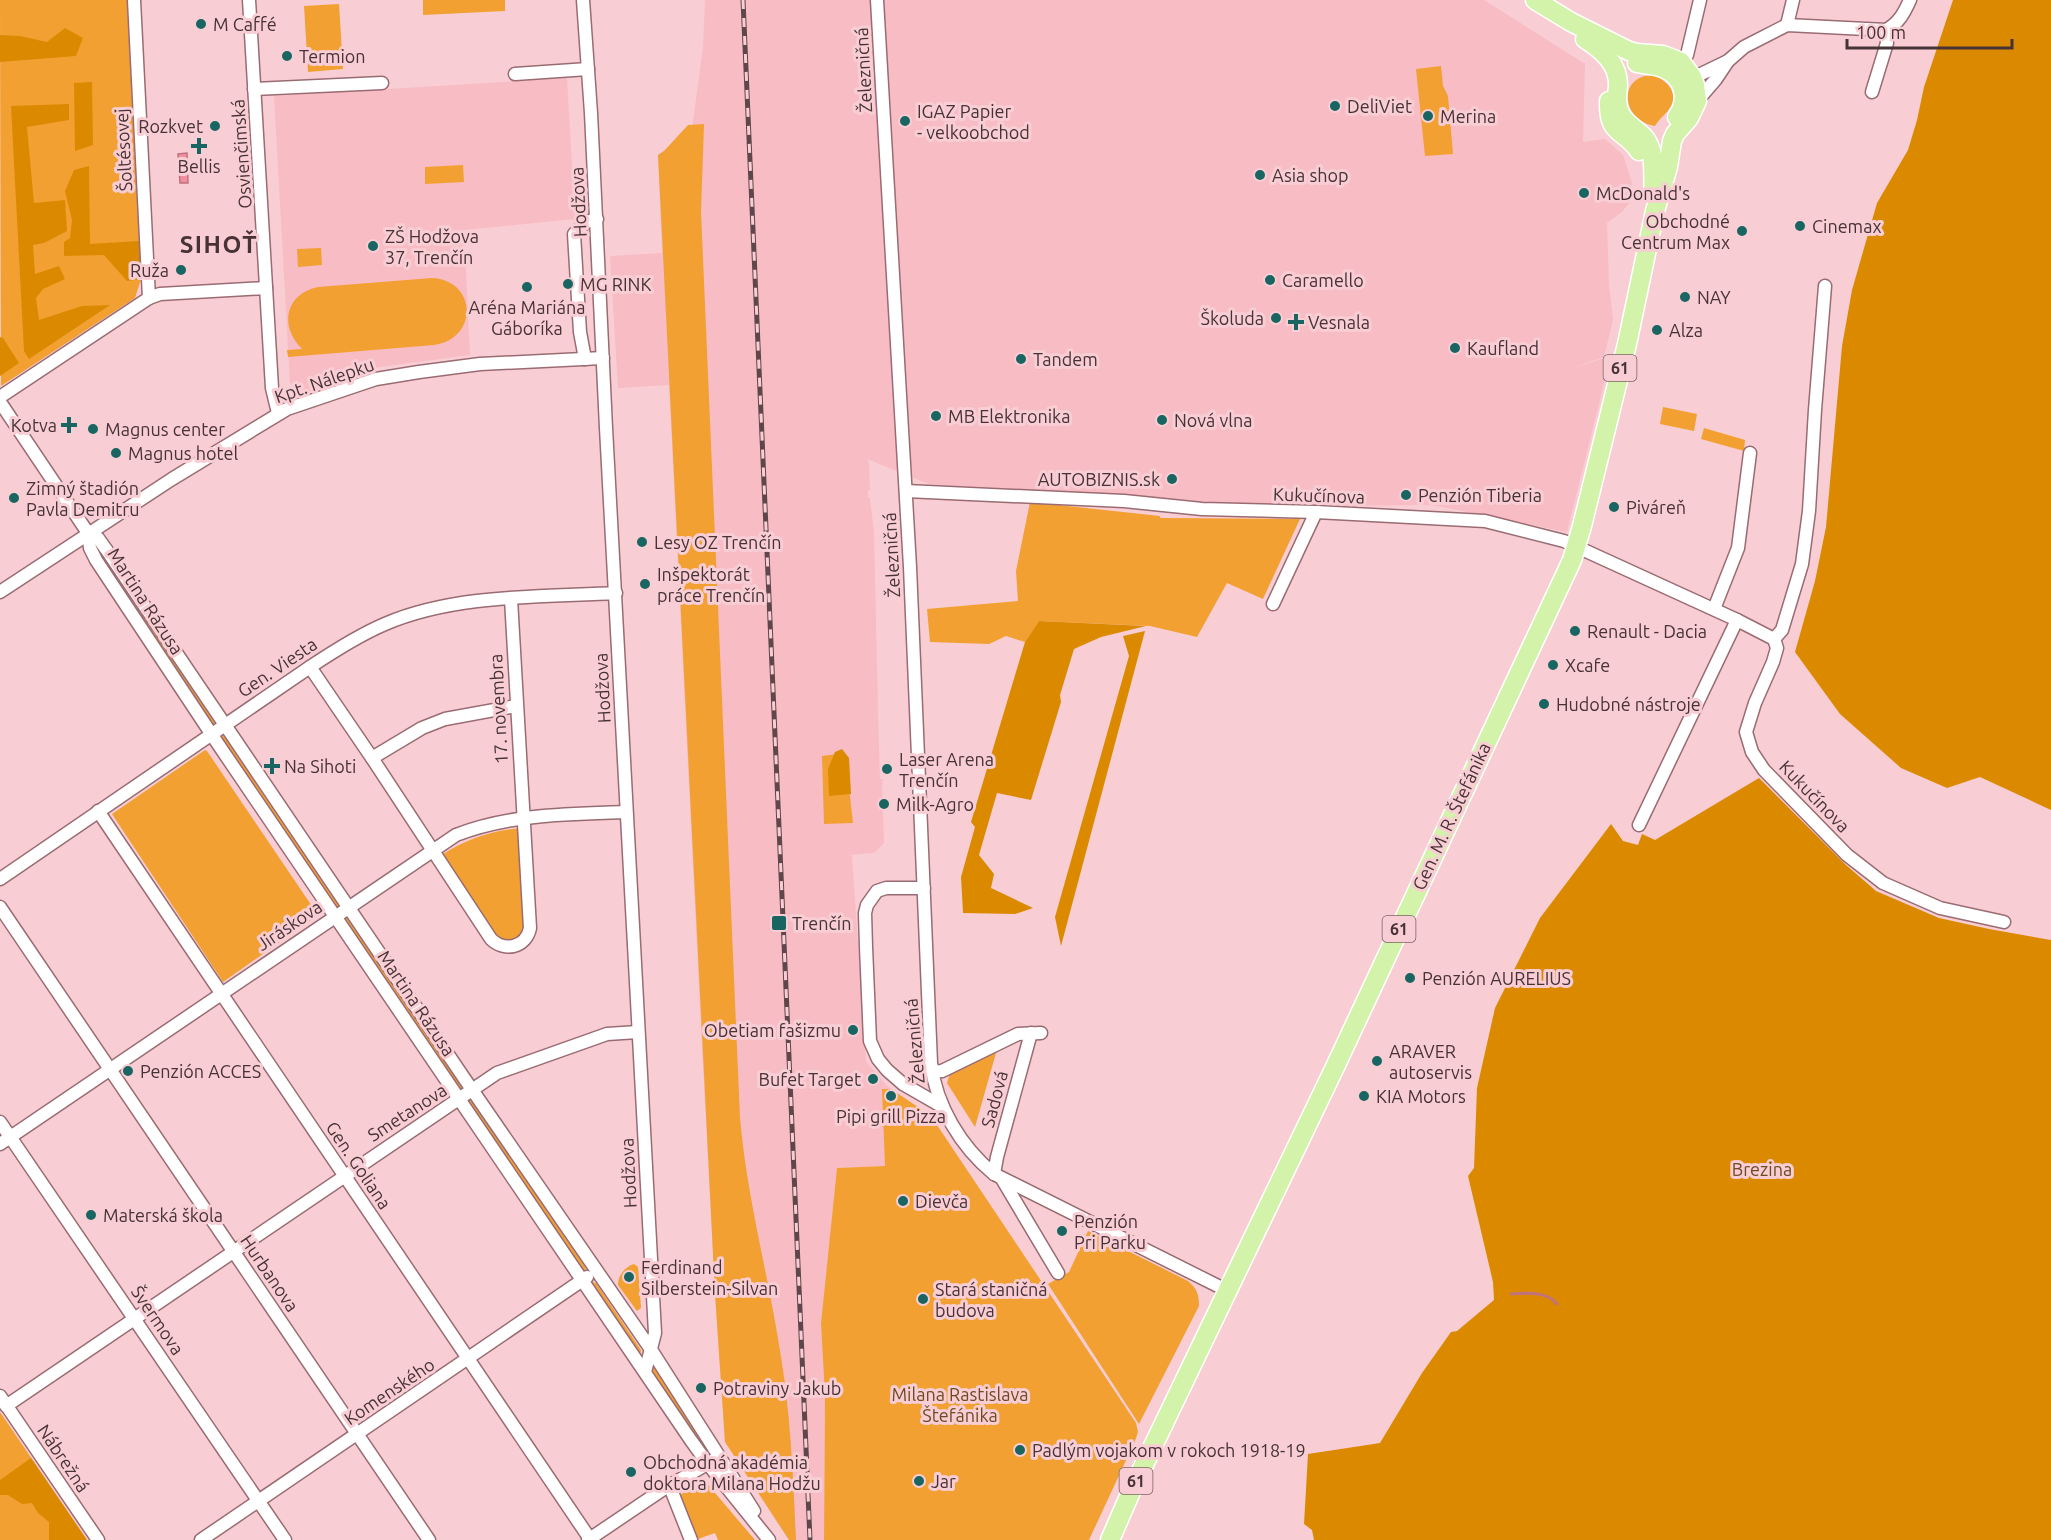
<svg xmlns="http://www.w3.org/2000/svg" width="2051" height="1540" font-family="Ubuntu,sans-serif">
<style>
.built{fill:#f8bcc4}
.green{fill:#f2a032}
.forest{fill:#db8a00}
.water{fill:#f28ea0;stroke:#bf7280;stroke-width:1.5}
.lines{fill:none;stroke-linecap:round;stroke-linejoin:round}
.stream{stroke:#bf7280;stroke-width:3}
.minor-casing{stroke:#9a6b72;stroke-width:15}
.primary-casing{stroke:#fff;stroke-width:21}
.minor{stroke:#fff;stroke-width:12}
.primary{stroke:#d2f3a9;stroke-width:18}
.rail-casing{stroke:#5e464a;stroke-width:5}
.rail{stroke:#f8ced4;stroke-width:3;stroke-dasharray:9;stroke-linecap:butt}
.poi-dot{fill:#186561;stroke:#f8ced4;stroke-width:2}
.labels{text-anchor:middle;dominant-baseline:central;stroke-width:6;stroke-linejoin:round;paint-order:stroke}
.shield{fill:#f8ced4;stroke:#7c6165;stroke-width:1.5}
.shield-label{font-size:16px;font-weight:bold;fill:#473235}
.poi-label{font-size:18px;fill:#473235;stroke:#f8ced4;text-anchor:start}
.street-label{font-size:18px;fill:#473235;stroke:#f8ced4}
.park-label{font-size:18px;fill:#6d4b22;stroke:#f8ced4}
.district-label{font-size:24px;font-weight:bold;letter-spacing:1.5px;fill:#473235;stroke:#f8ced4}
</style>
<rect width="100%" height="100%" fill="#f8ced4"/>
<!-- built -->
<g class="built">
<path d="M705 0H1484L1585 64 1583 142 1605 139 1623 155 1632 183 1629 203 1622 212 1607 223 1609 285 1613 320 1604 357 1564 371 1611 356 1567 532 1432 505 1225 507 929 484 867 459 869 462 870 490H868V497L870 498 874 532 878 712 880 779H883L882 785 884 843 874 853 850 855 852 856 866 1061 886 1085 913 1105 885 1166 837 1168 821 1323 825 1397 824 1540H789L725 1442 715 1294 700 1008 669 385 618 388 610 256 662 253 658 155 692 129 703 47Z"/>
<path d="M567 78 575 219 464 230 470 355 373 368 302 394 290 383 274 96Z"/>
</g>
<!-- green -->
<g class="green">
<path d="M0 0H127L141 279 135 298 1 386Z"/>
<path d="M423 0H505V11L423 15Z"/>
<path d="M339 4 343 69 308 72 304 6Z"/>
<path d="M1441 66 1443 86 1448 96 1453 154 1425 156 1416 69Z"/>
<path d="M1653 75C1665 79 1679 92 1671 106 1667 114 1659 118 1655 126 1621 120 1617 76 1653 75Z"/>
<path d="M704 124 701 212 740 1118C747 1199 769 1277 781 1357 791 1418 793 1479 796 1540H789L725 1442 715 1294 658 155 664 151 688 125Z"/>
<path d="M463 165 464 182 425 184V167Z"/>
<path d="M321 248 322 265 298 267 297 249Z"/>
<path d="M432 278C477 280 479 339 434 345L288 357 287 350 302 349C279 326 285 294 318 287Z"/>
<path d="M1663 407 1697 414 1694 431 1660 424Z"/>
<path d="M1704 428 1745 440 1744 451 1701 439Z"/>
<path d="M1030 502 1160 516V518L1300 519 1263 599 1227 583 1197 637 1150 626 1039 621 1025 642 1006 636 989 644 930 642 927 609 1018 601 1016 571Z"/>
<path d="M97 550 215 721 214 724 212 725 125 599Z"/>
<path d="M223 736 226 737 338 904V907L335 908 220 738Z"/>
<path d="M205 750 207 751 318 915 223 982 112 814Z"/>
<path d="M845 753 853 823 824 824 822 756Z"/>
<path d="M521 828 525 931 514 942 499 940 440 856C466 839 490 831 521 828Z"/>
<path d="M344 918H348L462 1086 460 1090 343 920Z"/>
<path d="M992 1052 996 1053 975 1127 947 1083 950 1073Z"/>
<path d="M882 1089H891L924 1111 935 1122 1136 1423 1138 1432 1135 1441 1089 1540H824L825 1397 821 1323 837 1168 885 1166Z"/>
<path d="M471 1099 586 1268 584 1272 467 1101Z"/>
<path d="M1088 1231 1188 1281C1197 1289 1199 1294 1199 1306L1139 1424 1048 1284 1069 1272Z"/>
<path d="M634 1264 638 1267 641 1308 637 1311 618 1285C618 1275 625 1267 634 1264Z"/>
<path d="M592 1282 596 1283 641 1350 640 1357 590 1285Z"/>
<path d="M653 1366 710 1451 708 1455 652 1376 651 1367Z"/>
<path d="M0 1412 87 1540H0Z"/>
<path d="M704 1480 755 1540H718L715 1533 698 1539 680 1495Z"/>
</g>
<!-- forest -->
<g class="forest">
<path d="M1953 0H2051V810L1980 777 1947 788 1901 768 1840 714 1795 652 1815 581 1826 527 1842 346 1852 290 1877 203 1908 150 1917 120 1924 87Z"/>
<path d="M65 28 83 38 76 56 0 62V35L20 36 47 42Z"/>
<path d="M92 82 93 145 75 151 74 83Z"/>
<path d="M69 104V120L27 127 34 203 65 200 67 231 44 243 33 245 35 274 59 266 65 279 43 289 36 298 39 320 82 306 110 305 29 359 24 351 11 106Z"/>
<path d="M89 166 90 244 139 241 141 279 127 281 104 255 64 256V242L70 238 72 220 65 191 74 170Z"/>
<path d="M0 337 3 338 19 363 0 376Z"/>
<path d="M1039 621 1146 626 1101 637 1074 649 1060 695 1061 702 1031 800 997 793 979 855 994 874 991 888 1033 908 1015 914 963 913 961 877 975 827 971 822 1025 642Z"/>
<path d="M1145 631 1061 946 1055 917 1129 656 1123 636Z"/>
<path d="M842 749 849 758 851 794 829 796 828 769 835 752Z"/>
<path d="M1759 778 1846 865 1876 891 1939 918 1989 929 2051 940V1540H1314L1312 1530 1304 1524 1308 1454 1380 1443 1422 1373 1451 1332 1457 1331 1494 1300 1493 1282 1468 1176 1474 1168 1477 1088 1495 1008 1540 918 1611 824 1623 841 1638 845 1642 834 1655 840Z"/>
<path d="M31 1458 87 1540H49V1522L38 1513 32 1503 22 1504 8 1495H0V1480Z"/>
</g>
<!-- water -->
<path class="water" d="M187 153 188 183H180L178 154Z"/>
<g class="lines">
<!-- stream -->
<path class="stream" d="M1511 1294C1526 1293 1547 1291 1557 1304"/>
<!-- minor casing -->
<g class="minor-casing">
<g id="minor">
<path d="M134 0 149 298"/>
<path d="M249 0 272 388 278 413"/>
<path d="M583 0 591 113 606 428 655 1333 645 1372"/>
<path d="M877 0 910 567 931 1063C936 1106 961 1147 994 1174L1228 1291"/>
<path d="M1787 25 1793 0"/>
<path d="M1687 55 1700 0"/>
<path d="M515 74 588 69"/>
<path d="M1685 77 1699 75 1728 61"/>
<path d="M254 89 382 83"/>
<path d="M1872 92 1887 43 1886 30"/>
<path d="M1697 101 1716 79 1728 61 1744 47 1787 25 1886 30C1899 23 1904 13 1910 0"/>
<path d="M585 359 580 332 574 234 586 222 597 219"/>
<path d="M0 397 149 298 160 294 266 288"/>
<path d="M0 402 88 533 90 548 96 560 218 744 690 1439 708 1464 769 1540"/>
<path d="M906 491 1124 501 1202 509 1316 512 1485 521 1564 541 1737 620 1774 639 1777 648 1773 662 1755 703 1746 732 1752 752 1764 770 1847 855 1883 883 1940 908 2004 922"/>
<path d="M88 533 98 538 108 552 464 1078 650 1348 754 1511"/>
<path d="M0 592 172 479 287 409 376 379 419 372 480 364 603 358"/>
<path d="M1273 604 1316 512"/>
<path d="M1714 609 1738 548 1750 453"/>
<path d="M1774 639 1782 630 1802 564 1809 511 1815 410 1825 286"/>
<path d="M310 667 372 758 491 939C504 952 526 948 530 928L511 599"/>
<path d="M372 758 422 728 445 719 516 706"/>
<path d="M98 811 590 1539"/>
<path d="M1639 825 1737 620"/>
<path d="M0 879 310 667C334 651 359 635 385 624 454 594 542 597 616 593"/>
<path d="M924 888H886L877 891 867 905 865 913 866 947 870 1041 878 1059 887 1070 903 1084 943 1107"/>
<path d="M0 907 429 1540"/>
<path d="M932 1072 942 1071 1018 1034 1041 1033"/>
<path d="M0 1122 285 1540"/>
<path d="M0 1144 456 835C510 814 568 814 626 812"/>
<path d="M994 1174 997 1157 1031 1033"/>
<path d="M1002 1179 1058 1273"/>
<path d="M0 1396 98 1540"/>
<path d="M6 1406 497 1073 607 1034 638 1032"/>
<path d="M670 1487 691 1540"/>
<path d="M201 1540 587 1277"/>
<path d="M588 1540 662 1490 714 1460"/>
</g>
</g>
<!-- primary casing -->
<g class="primary-casing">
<g id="primary">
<path d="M1585 39C1602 50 1619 64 1618 86 1617 96 1616 104 1620 113 1625 124 1635 128 1643 136 1657 151 1652 175 1654 194"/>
<path d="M1637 63C1646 65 1657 65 1665 69 1685 78 1689 101 1677 117"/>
<path d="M1609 101C1608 137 1624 128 1639 151"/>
<path d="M1110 1540 1130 1494 1335 1067 1572 560 1582 526 1627 344 1655 211 1668 167 1672 141 1675 134 1689 118 1697 101 1695 85 1692 77 1681 62 1663 55 1637 53 1629 51 1571 22 1535 0"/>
</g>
</g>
<!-- minor -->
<use href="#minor" class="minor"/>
<!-- primary -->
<use href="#primary" class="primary"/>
<!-- rail casing -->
<g class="rail-casing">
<path id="rail" d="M743 0 810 1540"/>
</g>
<!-- rail -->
<use href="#rail" class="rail"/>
</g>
<!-- markers -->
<g class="poi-dot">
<circle cx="201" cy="24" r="6"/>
<circle cx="287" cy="56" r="6"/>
<circle cx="1335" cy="106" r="6"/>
<circle cx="1428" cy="116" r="6"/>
<circle cx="905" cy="121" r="6"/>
<circle cx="215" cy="126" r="6"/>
<path d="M196 137h6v6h6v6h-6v6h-6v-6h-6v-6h6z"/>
<circle cx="1260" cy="175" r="6"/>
<circle cx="1584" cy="193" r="6"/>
<circle cx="1800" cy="226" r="6"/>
<circle cx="1742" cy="231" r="6"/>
<circle cx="373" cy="246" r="6"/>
<circle cx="181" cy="270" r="6"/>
<circle cx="1270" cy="280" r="6"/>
<circle cx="568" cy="284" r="6"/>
<circle cx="527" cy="287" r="6"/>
<circle cx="1685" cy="297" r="6"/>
<circle cx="1276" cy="318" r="6"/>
<path d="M1293 313h6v6h6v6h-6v6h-6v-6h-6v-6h6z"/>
<circle cx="1657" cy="330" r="6"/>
<circle cx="1455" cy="348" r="6"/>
<circle cx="1021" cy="359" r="6"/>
<circle cx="936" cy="416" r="6"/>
<circle cx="1162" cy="420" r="6"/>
<path d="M66 416h6v6h6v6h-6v6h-6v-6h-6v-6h6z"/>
<circle cx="93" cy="429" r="6"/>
<circle cx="116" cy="453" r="6"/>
<circle cx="1172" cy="479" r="6"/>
<circle cx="1406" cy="495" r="6"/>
<circle cx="14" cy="498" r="6"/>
<circle cx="1614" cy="507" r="6"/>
<circle cx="642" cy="542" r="6"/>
<circle cx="645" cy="584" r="6"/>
<circle cx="1575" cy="631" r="6"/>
<circle cx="1553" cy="665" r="6"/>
<circle cx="1544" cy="704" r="6"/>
<path d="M269 757h6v6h6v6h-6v6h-6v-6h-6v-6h6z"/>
<circle cx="887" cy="769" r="6"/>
<circle cx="884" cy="804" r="6"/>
<rect x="771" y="915" width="16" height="16" rx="3"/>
<circle cx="1410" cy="978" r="6"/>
<circle cx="853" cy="1030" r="6"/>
<circle cx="1377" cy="1061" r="6"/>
<circle cx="128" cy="1071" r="6"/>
<circle cx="873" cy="1079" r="6"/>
<circle cx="891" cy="1096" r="6"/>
<circle cx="1364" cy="1096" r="6"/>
<circle cx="903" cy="1201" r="6"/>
<circle cx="91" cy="1215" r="6"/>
<circle cx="1062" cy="1231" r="6"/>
<circle cx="629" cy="1277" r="6"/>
<circle cx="923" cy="1299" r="6"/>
<circle cx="701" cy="1388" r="6"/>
<circle cx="1020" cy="1450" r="6"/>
<circle cx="631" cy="1472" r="6"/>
<circle cx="919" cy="1481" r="6"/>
</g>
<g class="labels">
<!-- shield labels -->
<g class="shield">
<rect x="1603.5" y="355" width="33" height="26" rx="4.5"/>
<rect x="1382.5" y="916" width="33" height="26" rx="4.5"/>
<rect x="1119.5" y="1468" width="33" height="26" rx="4.5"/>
</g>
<g class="shield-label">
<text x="1620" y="368">61</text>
<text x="1399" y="929">61</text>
<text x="1136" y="1481">61</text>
</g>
<!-- poi labels -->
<g class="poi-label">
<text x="213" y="24">M Caffé</text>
<text x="299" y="56">Termion</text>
<text x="1347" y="106">DeliViet</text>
<text x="917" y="111">IGAZ Papier<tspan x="917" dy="21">- velkoobchod</tspan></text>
<text x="1440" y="116">Merina</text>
<text x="203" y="126" text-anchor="end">Rozkvet</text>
<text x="199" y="166" text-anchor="middle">Bellis</text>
<text x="1272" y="175">Asia shop</text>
<text x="1596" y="193">McDonald's</text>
<text x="1730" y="221" text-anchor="end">Obchodné<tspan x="1730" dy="21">Centrum Max</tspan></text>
<text x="1812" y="226">Cinemax</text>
<text x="385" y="236">ZŠ Hodžova<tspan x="385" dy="21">37, Trenčín</tspan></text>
<text x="169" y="270" text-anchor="end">Ruža</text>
<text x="1282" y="280">Caramello</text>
<text x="580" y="284">MG RINK</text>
<text x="1697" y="297">NAY</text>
<text x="527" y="307" text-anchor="middle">Aréna Mariána<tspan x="527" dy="21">Gáboríka</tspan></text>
<text x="1264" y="318" text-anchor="end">Školuda</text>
<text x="1308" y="322">Vesnala</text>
<text x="1669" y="330">Alza</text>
<text x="1467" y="348">Kaufland</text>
<text x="1033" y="359">Tandem</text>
<text x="948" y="416">MB Elektronika</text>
<text x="1174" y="420">Nová vlna</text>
<text x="57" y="425" text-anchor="end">Kotva</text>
<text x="105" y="429">Magnus center</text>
<text x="128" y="453">Magnus hotel</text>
<text x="1160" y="479" text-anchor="end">AUTOBIZNIS.sk</text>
<text x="26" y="488">Zimný štadión<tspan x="26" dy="21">Pavla Demitru</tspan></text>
<text x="1418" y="495">Penzión Tiberia</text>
<text x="1626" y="507">Piváreň</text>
<text x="654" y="542">Lesy OZ Trenčín</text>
<text x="657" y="574">Inšpektorát<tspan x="657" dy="21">práce Trenčín</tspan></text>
<text x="1587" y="631">Renault - Dacia</text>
<text x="1565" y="665">Xcafe</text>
<text x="1556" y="704">Hudobné nástroje</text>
<text x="899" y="759">Laser Arena<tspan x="899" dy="21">Trenčín</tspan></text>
<text x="284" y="766">Na Sihoti</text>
<text x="896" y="804">Milk-Agro</text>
<text x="792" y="923">Trenčín</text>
<text x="1422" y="978">Penzión AURELIUS</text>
<text x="841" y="1030" text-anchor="end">Obetiam fašizmu</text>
<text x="1389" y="1051">ARAVER<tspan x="1389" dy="21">autoservis</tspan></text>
<text x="140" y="1071">Penzión ACCES</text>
<text x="861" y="1079" text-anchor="end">Bufet Target</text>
<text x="1376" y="1096">KIA Motors</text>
<text x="891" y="1116" text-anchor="middle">Pipi grill Pizza</text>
<text x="915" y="1201">Dievča</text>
<text x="103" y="1215">Materská škola</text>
<text x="1074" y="1221">Penzión<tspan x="1074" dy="21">Pri Parku</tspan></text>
<text x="641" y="1267">Ferdinand<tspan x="641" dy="21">Silberstein-Silvan</tspan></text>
<text x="935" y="1289">Stará staničná<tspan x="935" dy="21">budova</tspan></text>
<text x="713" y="1388">Potraviny Jakub</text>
<text x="1032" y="1450">Padlým vojakom v rokoch 1918-19</text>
<text x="643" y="1462">Obchodná akadémia<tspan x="643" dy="21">doktora Milana Hodžu</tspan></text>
<text x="931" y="1481">Jar</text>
</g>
<!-- street labels -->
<g class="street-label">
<text transform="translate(863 70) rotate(-93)">Železničná</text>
<text transform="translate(123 150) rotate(-93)">Šoltésovej</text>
<text transform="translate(241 154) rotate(-94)">Osvienčimská</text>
<text transform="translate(578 202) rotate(-93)">Hodžova</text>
<text transform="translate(324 380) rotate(-19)">Kpt. Nálepku</text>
<text transform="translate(1319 495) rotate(2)">Kukučínova</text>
<text transform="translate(891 555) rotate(-93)">Železničná</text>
<text transform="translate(146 601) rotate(57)">Martina Rázusa</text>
<text transform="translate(277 667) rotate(-34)">Gen. Viesta</text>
<text transform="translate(602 688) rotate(-93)">Hodžova</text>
<text transform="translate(498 709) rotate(-93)">17. novembra</text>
<text transform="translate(1815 796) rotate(46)">Kukučínova</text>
<text transform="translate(1451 816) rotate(-65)">Gen. M. R. Štefánika</text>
<text transform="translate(289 925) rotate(-34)">Jiráskova</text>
<text transform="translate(417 1003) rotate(56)">Martina Rázusa</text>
<text transform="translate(914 1041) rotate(-95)">Železničná</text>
<text transform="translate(994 1099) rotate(-75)">Sadová</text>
<text transform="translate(407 1112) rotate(-33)">Smetanova</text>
<text transform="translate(359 1165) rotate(56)">Gen. Goliana</text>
<text transform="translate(628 1173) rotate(-93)">Hodžova</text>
<text transform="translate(270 1273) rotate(56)">Hurbanova</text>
<text transform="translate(158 1320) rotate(56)">Švermova</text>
<text transform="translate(389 1391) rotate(-34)">Komenského</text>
<text transform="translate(64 1458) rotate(56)">Nábrežná</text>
</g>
<!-- park labels -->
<g class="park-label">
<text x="1762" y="1169">Brezina</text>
<text x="960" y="1394">Milana Rastislava<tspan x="960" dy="21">Štefánika</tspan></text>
</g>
<!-- district labels -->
<g class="district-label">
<text x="219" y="244">SIHOŤ</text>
</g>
</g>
<!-- scale -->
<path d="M1847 39v9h165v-9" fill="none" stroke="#473235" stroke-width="3"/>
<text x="1856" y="39" font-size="18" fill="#473235" stroke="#f8ced4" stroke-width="4.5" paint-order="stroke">100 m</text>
</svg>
